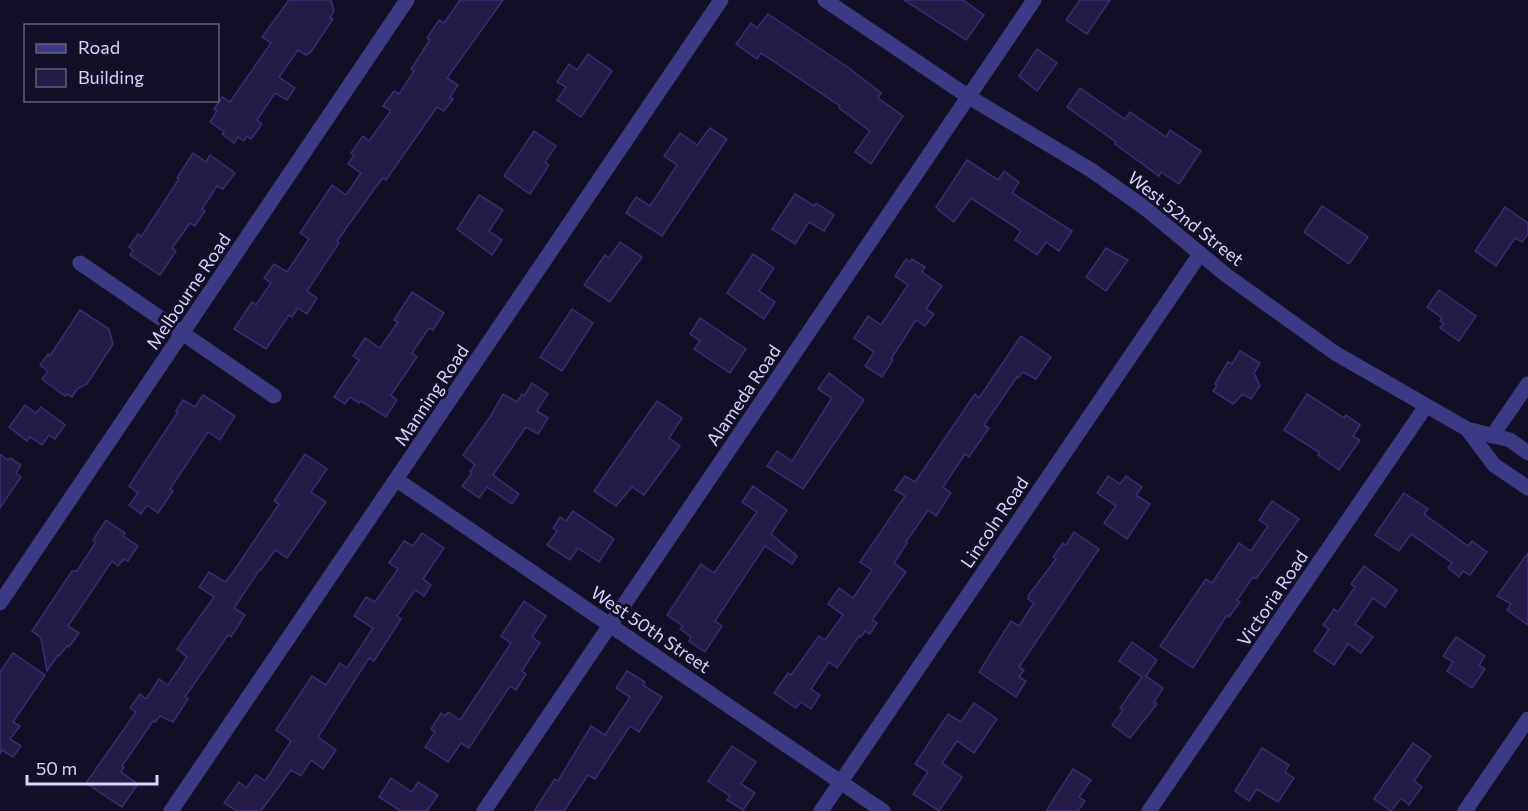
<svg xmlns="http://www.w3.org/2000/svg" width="1528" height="811" font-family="Commissioner,sans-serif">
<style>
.building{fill:#241b47;stroke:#3b2d73;stroke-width:1.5}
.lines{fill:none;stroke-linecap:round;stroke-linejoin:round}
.street{stroke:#3d3a85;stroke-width:15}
.labels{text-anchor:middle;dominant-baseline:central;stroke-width:6;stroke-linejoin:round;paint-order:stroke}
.street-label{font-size:18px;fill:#d9d4ff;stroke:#130f26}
</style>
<rect width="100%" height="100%" fill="#130f26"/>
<!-- building -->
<g class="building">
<path d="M289 0H331L334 11 330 18 333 19 311 52 306 55 298 50 279 77 295 88 287 100 275 93 257 120 262 124 251 139 247 136 244 141 238 137 234 143 222 134 224 132 210 122 217 111 214 109 222 97 230 102 271 43 262 37Z"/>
<path d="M460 0H503L447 78 458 85 450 97 453 99 444 111 437 107 386 180 383 178 375 188 337 241 339 243 307 291 317 298 307 314 298 308 292 317 289 315 266 349 234 329 252 302 256 305 271 283 264 278 274 264 287 272 309 239 300 233 332 185 346 195 361 173 348 164 354 155 351 153 363 136 369 141 390 112V110L383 106 394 91 399 94 414 71 411 69 430 40 427 38 439 20 444 23Z"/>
<path d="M904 0H963L984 15 966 40Z"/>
<path d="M1080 0H1110L1087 34 1066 20Z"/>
<path d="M768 14 849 68 881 93 878 98 903 116 871 164 855 152 870 131 839 108 840 106 761 53 757 59 736 44 751 23 757 28Z"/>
<path d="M1037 49 1057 63 1037 91 1019 76Z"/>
<path d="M588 54 612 71 581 117 557 100 566 87 557 82 569 64 577 70Z"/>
<path d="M1080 88 1125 119 1130 112 1166 137 1170 130 1201 151 1179 184 1161 172 1159 176 1115 144 1116 142 1067 107Z"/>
<path d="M710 128 727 139 662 236 626 213 636 197 650 206 677 165 664 156 680 133 697 145Z"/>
<path d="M534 131 556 146 545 162 549 165 530 194 504 176Z"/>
<path d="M193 153 206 162 210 155 235 173 223 189 217 186 202 209 205 211 195 226 190 223 172 248 176 251 160 275 130 255 133 250 129 247 138 234 141 237 179 179 177 178Z"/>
<path d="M967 160 998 180 1004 171 1019 182 1012 193 1072 231 1059 251 1046 242 1037 255 1015 240 1021 231 971 198 954 222 938 210 939 209 936 207Z"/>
<path d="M795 194 814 206 816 203 834 215 824 231 809 222 795 244 772 229Z"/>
<path d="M479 195 503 210 489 231 502 240 492 255 457 229Z"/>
<path d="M1322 206 1368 237 1349 264 1304 232Z"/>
<path d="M1505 207 1528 223V234L1522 242 1515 238 1496 266 1475 251Z"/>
<path d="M620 242 642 257 610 302 584 285 605 255 609 258Z"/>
<path d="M1106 248 1128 260 1106 291 1086 277Z"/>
<path d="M753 254 774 268 759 291 775 302 764 319 727 293Z"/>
<path d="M906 259 910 262 912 259 925 267 922 272 942 286 926 309 934 314 925 326 916 320 891 359 893 360 882 377 865 366 874 352 854 338 868 316 881 325 908 285 895 276Z"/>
<path d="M1439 290 1476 316 1459 341 1440 328 1444 324 1440 321 1442 318 1427 307Z"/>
<path d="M412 292 444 313 433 330 429 328 412 353 417 357 391 395 397 400 386 417 361 401 359 403 350 397 345 404 334 397 359 360 353 356 365 338 380 348 398 322 394 320Z"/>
<path d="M572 309 593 323 562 371 540 357Z"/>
<path d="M80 310 109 329 113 344 87 384 77 389 72 397 67 394 65 396 42 379 48 371 40 365 48 354 50 356Z"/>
<path d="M700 318 746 349 730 373 694 349 700 341 690 334Z"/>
<path d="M1021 336 1051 357 1036 379 1023 372 1018 378 1017 377 984 425 989 428 969 457 965 454 943 487 951 493 936 516 928 510 906 542 907 543 894 563 906 572 872 620 877 623 870 634 865 631 861 637 859 636 837 668 829 662 811 689 820 695 811 709 801 702 796 708 774 693 788 673 791 675 819 636 825 640 843 615 828 604 839 588 853 598 872 570 860 562 905 496 895 490 905 476 915 482 975 394 979 398Z"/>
<path d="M1240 351 1260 363 1254 373 1260 386 1251 399 1243 394 1233 404 1213 391 1217 386 1215 384 1228 362 1232 364Z"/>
<path d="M829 373 864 400 803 489 767 466 777 451 792 461 832 398 818 389Z"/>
<path d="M532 383 548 394 537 411 548 418 538 434 526 427 493 475 519 494 512 504 487 487 479 498 462 486 472 473 470 471 475 465 463 455 490 417 503 394 517 402 522 394 524 396Z"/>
<path d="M1307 394 1344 418 1346 415 1360 425 1353 436 1360 440 1339 470 1318 455 1320 453 1284 430Z"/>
<path d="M203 395 235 416 220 440 208 432 170 489 173 491 158 513 147 505 141 514 129 505 138 493 129 486 178 412 176 411 183 400 195 407Z"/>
<path d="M657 401 682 418 669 438 680 446 644 495 632 487 616 506 594 491Z"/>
<path d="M25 405 36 413 41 407 65 425 55 439 49 435 42 445 30 437 27 441 9 427Z"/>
<path d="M0 454 8 460 10 458 21 465 16 473 21 477 0 508Z"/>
<path d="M305 454 327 469 311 492 326 502 287 558 275 550 261 570 260 569 234 608 245 615 231 637 228 635 185 697 188 699 173 722 160 716 155 722 153 721 122 766 124 767 121 772 138 784 122 807 86 783 136 712 130 708 140 694 146 699 159 679 168 685 187 657 177 649 214 597 199 587 209 572 225 582 231 575 279 504 274 501Z"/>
<path d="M1108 476 1120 484 1126 476 1142 487 1136 495 1150 504 1127 539 1104 523 1116 506 1097 493Z"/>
<path d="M753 486 787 510 771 534 797 556 792 564 765 546 715 621 722 626 705 652 689 641 691 637 680 629 683 626 667 615 701 564 714 573 757 512 742 502Z"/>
<path d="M1404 493 1428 509 1424 514 1468 546 1472 541 1487 552 1470 575 1463 571 1459 577 1448 568 1452 563 1411 534 1399 551 1375 535Z"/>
<path d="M1272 501 1299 519 1256 579 1253 577 1237 600 1240 602 1229 617 1227 615 1193 668 1160 646 1206 579 1212 583 1239 543 1251 551 1268 526 1259 520Z"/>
<path d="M573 511 614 539 599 562 578 548 570 560 547 545 557 531 553 528 560 517 566 521Z"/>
<path d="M106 520 125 533 123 536 138 546 128 561 124 559 118 566 112 561 68 626 79 633 69 647 67 646 59 656 58 655 47 671 41 638 32 631 72 571H77L96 542 93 540Z"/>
<path d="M1074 532 1099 549 1019 667 1024 670 1019 677 1026 681 1016 697 979 672 1011 621 1019 626 1034 603 1028 599 1029 597 1028 596 1056 559 1053 557 1063 543 1066 545Z"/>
<path d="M422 533 444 548 423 579 431 585 424 596 415 590 397 616 401 619 374 661 369 658 318 737 336 750 323 769 311 760 301 776 291 770 261 811H237L224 803 239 782 246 788 256 775 265 781 291 741 276 730 312 676 326 685 340 663 347 668 373 628 354 616 366 597 375 602 398 569 389 563 404 541 413 546Z"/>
<path d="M1528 553V625L1507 610 1511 604 1497 596Z"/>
<path d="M1364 566 1397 590 1385 607 1373 598 1355 624 1373 637 1361 653 1348 644 1334 665 1314 651 1329 629 1323 625 1334 609 1338 612 1355 587 1351 584Z"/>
<path d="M524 601 546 616 532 637 540 643 522 671 526 674 516 690 510 686 469 748 461 743 448 762 425 747 435 732 431 729 441 713 445 716 448 712 460 720 511 643 501 636Z"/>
<path d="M1456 637 1485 656 1479 665 1485 669 1472 688 1447 671 1453 662 1443 656Z"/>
<path d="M1132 642 1157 660 1146 676 1163 688 1154 702 1157 704 1130 738 1112 725 1123 710 1120 708 1142 677 1119 661Z"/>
<path d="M13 653 45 675 13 722 20 726 10 739 21 746 13 757 2 750 0 754V672Z"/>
<path d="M627 671 645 682 643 685 662 697 639 732 630 726 595 779 588 775 564 811H534L555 779 558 781 591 726 605 735 630 697 616 688Z"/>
<path d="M974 703 997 719 974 753 957 741 942 763 962 777 939 811 913 794 928 772 915 764 948 714 961 722Z"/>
<path d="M1413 743 1431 756 1414 781 1422 787 1409 805 1401 798 1391 811 1374 799Z"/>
<path d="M732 746 756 762 741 784 755 793 743 810 727 800 730 796 708 781Z"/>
<path d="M1262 748 1289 765 1285 772 1294 778 1278 802 1257 789 1249 801 1235 791Z"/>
<path d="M1073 769 1091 780 1079 797 1085 801 1078 811H1046Z"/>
<path d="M391 778 412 792 418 782 438 795 427 811H401L379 797Z"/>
</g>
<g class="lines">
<!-- street -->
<g class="street">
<path d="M825 0 969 97 1091 170 1145 208 1226 275 1335 353 1467 429 1510 440 1528 453"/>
<path d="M80 263 274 396"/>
<path d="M1467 429 1494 465 1528 488"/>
<path d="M1492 436 1528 384"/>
<path d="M397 480 883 811"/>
<path d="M0 603 407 0"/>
<path d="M171 811 721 0"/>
<path d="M484 811 1034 0"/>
<path d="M821 811 1200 254"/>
<path d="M1149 811 1426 406"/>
<path d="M1465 811 1528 719"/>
</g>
</g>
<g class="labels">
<!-- street labels -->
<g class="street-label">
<text transform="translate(1186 218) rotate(38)">West 52nd Street</text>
<text transform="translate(188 291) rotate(-56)">Melbourne Road</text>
<text transform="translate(431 395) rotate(-56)">Manning Road</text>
<text transform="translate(743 395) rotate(-56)">Alameda Road</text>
<text transform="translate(994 522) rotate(-56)">Lincoln Road</text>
<text transform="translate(1272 598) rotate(-56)">Victoria Road</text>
<text transform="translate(651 629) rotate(34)">West 50th Street</text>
</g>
</g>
<!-- legend -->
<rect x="24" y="24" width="195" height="78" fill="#130f26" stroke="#625e7d" stroke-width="1.5"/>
<rect x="36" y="44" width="30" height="9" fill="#3d3a85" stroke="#625e7d" stroke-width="1.5"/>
<text x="78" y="54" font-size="18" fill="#d9d4ff">Road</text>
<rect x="36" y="69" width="30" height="18" fill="#241b47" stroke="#625e7d" stroke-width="1.5"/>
<text x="78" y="84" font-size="18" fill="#d9d4ff">Building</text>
<!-- scale -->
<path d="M27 775v9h130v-9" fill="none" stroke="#d9d4ff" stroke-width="3"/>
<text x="36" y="775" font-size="18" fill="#d9d4ff" stroke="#130f26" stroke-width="4.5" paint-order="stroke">50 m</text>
</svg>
